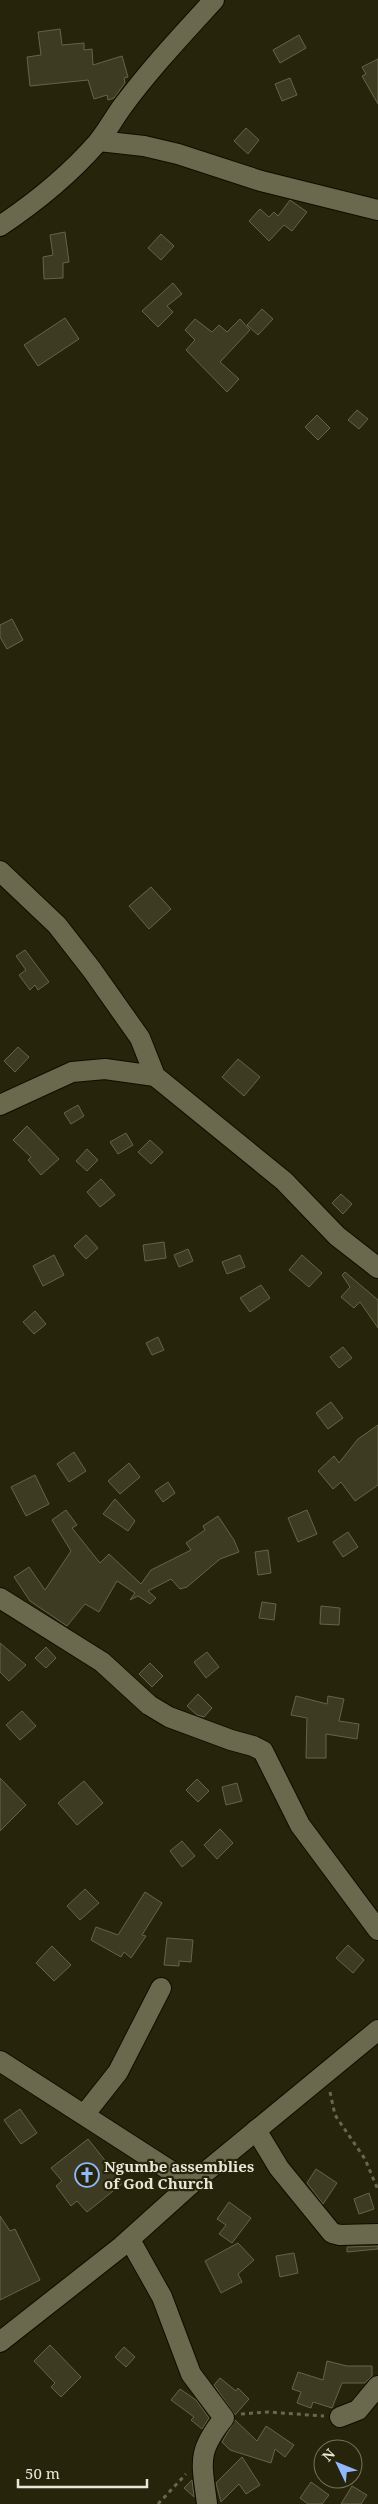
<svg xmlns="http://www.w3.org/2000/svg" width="378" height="2504" font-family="'Noto Serif',serif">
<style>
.building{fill:#3d3b21;stroke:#666448}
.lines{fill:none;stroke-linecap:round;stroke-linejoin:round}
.minor-casing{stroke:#0f0d00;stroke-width:22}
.path{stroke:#696751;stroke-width:3;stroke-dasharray:4 4;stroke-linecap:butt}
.minor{stroke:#6b694d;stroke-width:20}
.labels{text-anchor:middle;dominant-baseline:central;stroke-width:4.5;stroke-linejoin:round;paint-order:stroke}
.poi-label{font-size:15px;font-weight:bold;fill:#e8e7d8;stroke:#26240a;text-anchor:start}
</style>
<rect width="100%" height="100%" fill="#26240a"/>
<!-- building -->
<g class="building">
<path d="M60 29 62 45 84 43V50L92 49 93 65 122 56 128 77 124 78 125 83 114 98 108 100 107 95 94 99 88 80 30 86 27 57 41 55 38 32Z"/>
<path d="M299 35 306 48 280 63 273 50Z"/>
<path d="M378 59V104L362 76 366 74 362 67Z"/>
<path d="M290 78 297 95 282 101 275 84Z"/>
<path d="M246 128 259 140 248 154 234 141Z"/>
<path d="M290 200 307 212 292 231 284 225 269 241 249 221 260 209 269 217 274 212 278 216Z"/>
<path d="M65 232 69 262 63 263V278L44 279 43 257 53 255 50 235Z"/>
<path d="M161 234 174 246 161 260 148 248Z"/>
<path d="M173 283 182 294 167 306 173 312 158 327 142 311Z"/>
<path d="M262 309 273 319 258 335 247 325Z"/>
<path d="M65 318 79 339 38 366 24 345Z"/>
<path d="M195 319 212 332 219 325 227 332 240 319 250 330 220 362 239 379 227 392 186 350 195 340 185 330Z"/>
<path d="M357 410 368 419 359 429 348 420Z"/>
<path d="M317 415 330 428 318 440 305 427Z"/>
<path d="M12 619 23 640 7 649 0 637V625Z"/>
<path d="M151 887 171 909 149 929 129 906Z"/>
<path d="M25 950 49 982 38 990 35 985 30 990 19 975 26 970 16 956Z"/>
<path d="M18 1047 29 1057 15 1072 4 1061Z"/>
<path d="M238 1059 260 1077 244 1096 222 1077Z"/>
<path d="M78 1105 84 1116 71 1124 64 1113Z"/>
<path d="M27 1126 59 1159 41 1175 28 1160 31 1157 13 1140Z"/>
<path d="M126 1133 133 1145 118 1154 110 1142Z"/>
<path d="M150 1140 163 1152 151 1164 138 1152Z"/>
<path d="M87 1149 98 1160 87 1171 76 1161Z"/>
<path d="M101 1179 115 1195 100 1207 87 1192Z"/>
<path d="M341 1194 352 1204 343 1214 332 1203Z"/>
<path d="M86 1235 98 1248 86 1259 74 1246Z"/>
<path d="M164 1242 166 1258 145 1261 143 1245Z"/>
<path d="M188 1249 193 1261 179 1267 174 1255Z"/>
<path d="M54 1255 64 1275 43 1286 33 1266Z"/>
<path d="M240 1255 245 1267 227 1274 222 1262Z"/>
<path d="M302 1255 322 1273 309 1287 289 1270Z"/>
<path d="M345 1272 378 1300V1328L360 1302 354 1308 341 1297 350 1287 342 1275Z"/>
<path d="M261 1285 270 1298 250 1312 240 1298Z"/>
<path d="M35 1311 46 1324 34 1334 23 1322Z"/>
<path d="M158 1337 164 1350 152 1355 146 1343Z"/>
<path d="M343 1347 352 1358 339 1368 330 1357Z"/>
<path d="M331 1402 343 1418 328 1429 316 1413Z"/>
<path d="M378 1425V1485L355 1501 341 1482 333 1489 318 1471 334 1456 339 1463 358 1439Z"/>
<path d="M74 1452 86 1471 69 1482 57 1464Z"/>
<path d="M129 1463 140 1477 120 1494 108 1481Z"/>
<path d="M35 1475 49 1504 26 1516 11 1487Z"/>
<path d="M168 1482 175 1493 163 1502 155 1491Z"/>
<path d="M115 1499 135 1521 128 1531 103 1514Z"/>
<path d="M66 1510 77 1525 72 1528 100 1563 109 1554 141 1584 151 1570 191 1550 186 1543 205 1530 203 1526 218 1516 234 1540 239 1552 220 1559 187 1587 180 1589 171 1579 148 1591 156 1598 150 1604 138 1596 130 1600 135 1593 117 1581 99 1612 85 1604 67 1626 30 1601 14 1577 29 1567 45 1590 71 1551 52 1520Z"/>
<path d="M307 1510 317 1534 298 1542 288 1518Z"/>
<path d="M348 1532 358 1547 343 1557 333 1542Z"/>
<path d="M268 1550 271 1573 258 1575 255 1552Z"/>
<path d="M262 1602 276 1604 274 1620 259 1618Z"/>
<path d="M321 1606 340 1608 339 1625 320 1624Z"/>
<path d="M0 1643 26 1665 9 1681 0 1672Z"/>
<path d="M46 1647 56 1658 46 1668 35 1658Z"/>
<path d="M207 1652 219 1667 206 1678 194 1662Z"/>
<path d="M150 1663 163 1676 152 1687 139 1674Z"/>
<path d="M198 1694 212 1708 204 1717 197 1715 187 1706Z"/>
<path d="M296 1696 327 1704 328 1696 344 1699 339 1721 359 1724 357 1739 326 1734V1758H306L307 1718 291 1715Z"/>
<path d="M22 1711 36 1726 20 1740 6 1725Z"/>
<path d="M0 1778 26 1805 0 1831Z"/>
<path d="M197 1779 209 1791 198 1802 186 1790Z"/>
<path d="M84 1781 103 1803 77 1825 58 1803Z"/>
<path d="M237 1783 242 1801 226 1805 222 1787Z"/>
<path d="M220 1829 233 1843 217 1859 204 1845Z"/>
<path d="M182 1841 195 1856 182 1867 170 1851Z"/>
<path d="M85 1889 99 1903 80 1920 67 1906Z"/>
<path d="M145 1892 162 1903 142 1935 146 1936 131 1958 124 1952 121 1957 91 1940 96 1927 118 1935Z"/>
<path d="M167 1938 193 1940 191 1962 179 1961V1966L164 1965Z"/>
<path d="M348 1945 364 1960 353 1973 336 1958Z"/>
<path d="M52 1946 71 1965 54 1981 36 1963Z"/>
<path d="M20 2109 37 2133 21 2144 4 2120Z"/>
<path d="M88 2139 123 2183 87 2212 77 2201 71 2206 56 2186 62 2181 51 2168Z"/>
<path d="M316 2169 337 2183 323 2204 307 2183Z"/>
<path d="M369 2193 374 2209 359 2214 354 2199Z"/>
<path d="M229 2202 251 2218 232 2243 219 2234 226 2225 217 2219Z"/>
<path d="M0 2216 10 2231 15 2229 40 2280 0 2300Z"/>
<path d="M238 2243 254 2260 238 2274 242 2282 221 2293 205 2261Z"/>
<path d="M378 2246V2249L347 2252V2247Z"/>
<path d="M294 2253 298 2273 280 2277 276 2256Z"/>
<path d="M50 2345 81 2377 61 2397 51 2387 55 2383 34 2361Z"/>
<path d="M124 2347 135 2357 126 2367 115 2357Z"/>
<path d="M327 2361 347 2366H372V2376L365 2383H342L332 2408 313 2402 311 2408 297 2403 301 2392 292 2389 298 2372 323 2380Z"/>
<path d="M220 2378 236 2391 238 2388 249 2399 235 2415 214 2385Z"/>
<path d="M180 2389 196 2400 209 2418 202 2429 191 2420 194 2417 171 2400Z"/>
<path d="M235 2420 257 2441 266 2426 294 2445 285 2457 275 2449 271 2463 230 2450 222 2442Z"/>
<path d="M242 2457 260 2485 246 2494 239 2484 221 2502 216 2483Z"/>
<path d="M192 2480 194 2497 184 2488Z"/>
<path d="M311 2482 329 2495 322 2504H308L300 2498Z"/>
<path d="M352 2486 367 2495 361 2504H341Z"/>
</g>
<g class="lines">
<!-- minor casing -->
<g class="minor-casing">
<g id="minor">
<path d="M99 141 144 146 178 154 261 181 378 210"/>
<path d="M0 226C36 202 70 174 98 142 107 131 114 118 122 107 150 69 182 35 214 0"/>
<path d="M0 871 57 925 92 970 140 1038 155 1076 284 1181 337 1236 378 1268"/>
<path d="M0 1105 72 1072 105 1069 155 1076"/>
<path d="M0 1598 102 1662 149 1705 169 1717 231 1740 253 1746 263 1751 300 1825 378 1930"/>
<path d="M0 2061 191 2184"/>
<path d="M84 2115 118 2072 161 1988"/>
<path d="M256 2130 279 2168 332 2233 340 2235 378 2234"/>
<path d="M130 2240 162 2297 191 2374 224 2418C196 2453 202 2462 207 2504"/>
<path d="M0 2342 122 2246 191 2184 378 2030"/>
<path d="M340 2417 358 2410 378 2386"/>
</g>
</g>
<!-- path -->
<g class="path">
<path d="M330 2092 335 2115 365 2159 378 2190"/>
<path d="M241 2414 268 2412 324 2416"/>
<path d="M158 2504 186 2474"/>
</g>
<!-- minor -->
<use href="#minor" class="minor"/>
</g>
<!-- icons -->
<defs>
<g id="church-ring" transform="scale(1.25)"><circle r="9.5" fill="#26240a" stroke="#8fb8fd" stroke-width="1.5"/><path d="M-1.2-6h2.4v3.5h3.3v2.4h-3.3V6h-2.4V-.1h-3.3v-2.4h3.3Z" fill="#8fb8fd"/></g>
</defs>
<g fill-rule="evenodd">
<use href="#church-ring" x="87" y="2175"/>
</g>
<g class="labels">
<!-- poi labels -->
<g class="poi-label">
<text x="104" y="2166">Ngumbe assemblies<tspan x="104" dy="17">of God Church</tspan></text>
</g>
</g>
<!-- north arrow -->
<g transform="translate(338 2464) rotate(313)"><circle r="24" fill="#26240a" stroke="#74725c"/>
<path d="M0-4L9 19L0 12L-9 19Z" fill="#8fb8fd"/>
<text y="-8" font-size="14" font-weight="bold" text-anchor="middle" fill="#e8e7d8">N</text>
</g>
<!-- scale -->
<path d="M18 2479v8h129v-8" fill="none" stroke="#e8e7d8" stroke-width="2.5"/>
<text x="25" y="2479" font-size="15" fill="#e8e7d8" stroke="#26240a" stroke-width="4" paint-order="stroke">50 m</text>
</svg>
